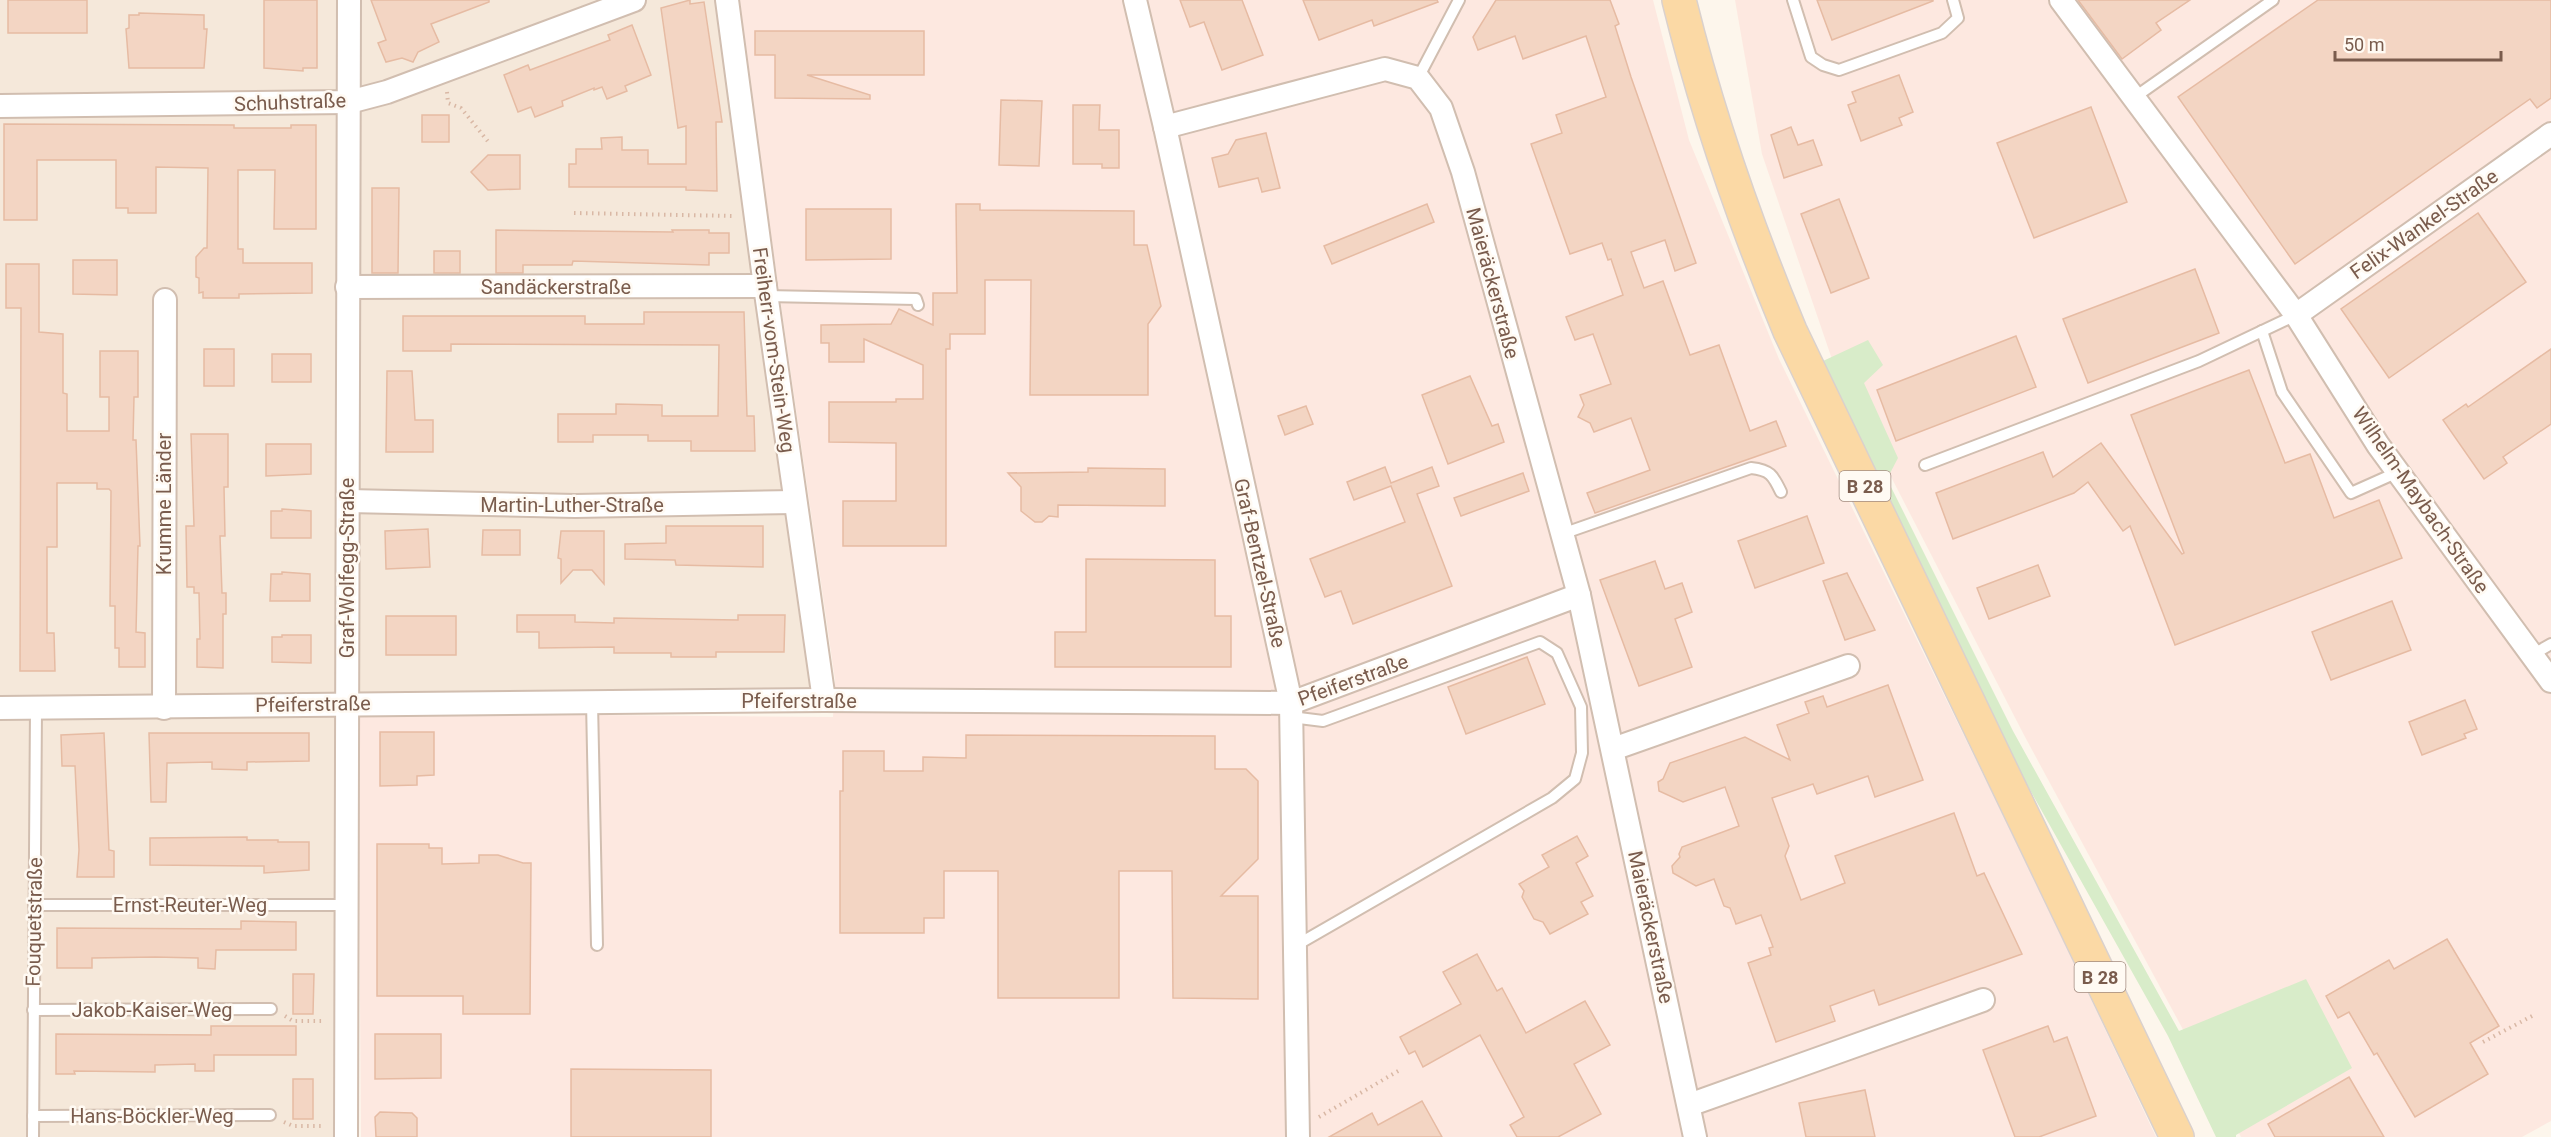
<svg xmlns="http://www.w3.org/2000/svg" width="2551" height="1137" font-family="Roboto,sans-serif">
<style>
.residential{fill:#f5e8da}
.commercial{fill:#fde8e0}
.green{fill:#d8ecc9}
.building{fill:#f3d5c3;stroke:#e6bba3;stroke-width:1.5}
.lines{fill:none;stroke-linecap:round;stroke-linejoin:round}
.lane-casing{stroke:#d1beb0;stroke-width:14}
.street-casing{stroke:#d1beb0;stroke-width:26}
.primary-casing{stroke:#dad1cd;stroke-width:36}
.path{stroke:#d9b8a5;stroke-width:4;stroke-dasharray:1.5 4.5;stroke-linecap:butt}
.lane{stroke:#fff;stroke-width:10}
.street{stroke:#fff;stroke-width:22}
.primary{stroke:#fbd9a5;stroke-width:33}
.labels{text-anchor:middle;dominant-baseline:central;stroke-width:5;stroke-linejoin:round;paint-order:stroke}
.shield{fill:#fffaf3;stroke:#a28b7f;stroke-width:1.5}
.shield-label{font-size:18px;font-weight:bold;fill:#7a5c4d}
.street-label{font-size:20px;fill:#7a5c4d;stroke:#fffaf3}
</style>
<rect width="100%" height="100%" fill="#fdf6ec"/>
<!-- residential -->
<path class="residential" d="M0 0H719L818 700 342 704 339 1137H0Z"/>
<!-- commercial -->
<g class="commercial">
<path d="M737 0H1653L1689 140 1779 359 2027 864 2156 1137H361L358 713 833 717 835 680Z"/>
<path d="M1735 0H2551V1121L2522 1137H2241L2024 735 1835 368 1762 154Z"/>
</g>
<!-- green -->
<path class="green" d="M1868 340 1883 365 1864 383 1898 458 1887 479 2013 731 2179 1031 2306 979 2352 1068 2236 1135V1137H2216L2168 1036 1956 658 1830 383 1823 361Z"/>
<!-- building -->
<g class="building">
<rect x="8" y="0" width="79" height="33"/>
<path d="M264 0H317V68H303V71L264 68Z"/>
<path d="M371 0H489V2L431 24 439 42 418 52 413 62 402 58 386 62 378 43 386 40Z"/>
<path d="M690 0V4L704 2 720 108 722 122H716L717 191 686 190V187H569V164H576V149H602L601 138 622 137V150H648V164H686V126L678 128 661 8Z"/>
<path d="M1180 0H1242L1263 55 1222 70 1204 22 1190 27Z"/>
<path d="M1303 0H1437L1438 2 1374 26 1372 20 1319 40Z"/>
<path d="M1496 0H1610L1619 24 1615 26 1631 77 1696 263 1675 271 1665 240 1631 252 1644 288 1663 281 1690 355 1719 345 1750 431 1776 421 1786 446 1595 513 1587 493 1650 470 1631 418 1594 432 1590 423 1578 417 1584 405 1580 395 1611 384 1593 334 1575 340 1566 317 1623 295 1611 259 1608 260 1602 243 1570 254 1531 144 1562 133 1556 115 1606 97 1586 36 1523 59 1515 36 1478 50 1473 37Z"/>
<path d="M1817 0H1933V1L1832 40Z"/>
<path d="M2078 0H2190L2156 23 2161 30 2122 59Z"/>
<path d="M2318 0H2551V98L2537 108 2530 99 2295 264 2178 97Z"/>
<path d="M139 13 204 15V29H207L204 68H129L126 29 129 28V15H139Z"/>
<path d="M632 25 651 75 625 86 627 91 607 99 602 87 594 90V88L562 101 563 106 535 117 531 107 518 112 504 75 528 65 530 70 610 40 608 35Z"/>
<path d="M755 31H924V75H807L870 95V99L775 98V55H755Z"/>
<path d="M1899 75 1913 112 1899 118 1902 125 1861 141 1848 105 1856 102 1852 92Z"/>
<path d="M1001 100 1042 101 1039 166 999 165Z"/>
<path d="M1073 105H1100L1099 130H1119V168H1102V164H1073Z"/>
<path d="M2091 107 2127 202 2034 238 1997 143Z"/>
<rect x="422" y="115" width="27" height="27"/>
<path d="M4 124 234 125V128H291V125H316V229H274L275 170H238V249H243V263H312V293L239 294V298H203V292L199 293V278L196 277V257L204 248H207L208 168 156 167V213H128V208H116V160H37V220H4Z"/>
<path d="M1791 127 1798 145 1813 140 1822 165 1784 178 1771 135Z"/>
<path d="M1266 133 1280 188 1262 192 1258 178 1219 187 1212 158 1228 154 1236 140Z"/>
<path d="M488 155H520V189L488 190 471 172Z"/>
<path d="M372 188H399L398 273H372Z"/>
<path d="M1839 199 1869 278 1831 293 1801 214Z"/>
<path d="M956 204H980V210L1134 211V245H1147L1161 306 1148 324V395H1030L1031 280H985V334H950V349H946V546H843V501H896V443L829 442V402H896V399H923V365L864 339V362H829V343H821V325L891 324 899 309 933 325V293H957Z"/>
<path d="M1427 204 1434 222 1332 264 1324 246Z"/>
<path d="M806 209H891V259L806 260Z"/>
<path d="M2478 213 2526 282 2389 378 2341 309Z"/>
<path d="M496 230 673 232 672 230H709V233H729V253H709V265L573 261 572 265H523V273H496Z"/>
<rect x="434" y="251" width="26" height="22"/>
<path d="M73 260H117V295L73 294Z"/>
<path d="M6 264H39V332L63 334V393L67 394V431H109V397H100V351H138V397H134L133 440H136L140 546H138L136 632 145 633V667H119V648H115V606H110L111 491 109 489H97V483H57V547H47V633H54L55 671H20L21 308H6Z"/>
<path d="M2195 269 2219 333 2088 383 2063 319Z"/>
<path d="M644 312H744L747 416H754L755 451H691V441H648V435H593V442H558V414H616V404L662 405V416H718L719 345 451 344V351H403V316H585V324H644Z"/>
<path d="M2016 336 2036 387 1896 441 1877 390Z"/>
<rect x="204" y="349" width="30" height="37"/>
<path d="M2551 349V424L2503 457 2507 463 2484 479 2443 420 2466 404 2468 407Z"/>
<rect x="272" y="354" width="39" height="28"/>
<path d="M2249 370 2285 463 2310 454 2334 518 2379 500 2402 558 2175 645 2130 526 2123 531 2088 482 2074 493 1953 539 1936 493 2043 452 2053 477 2101 443 2182 554 2184 553 2131 415Z"/>
<path d="M387 371H412L415 420H433V452H386Z"/>
<path d="M1470 376 1492 426 1498 424 1504 442 1448 464 1422 395Z"/>
<path d="M1306 406 1313 424 1285 435 1278 416Z"/>
<path d="M191 434H228V487H224L225 536H220L222 593H226V614H223V668L197 667V639H200L199 593H194V587H187L186 526H194Z"/>
<path d="M266 444H311V474L266 476Z"/>
<path d="M1385 467 1391 483 1432 467 1439 486 1417 494 1452 586 1353 624 1341 591 1325 597 1310 559 1405 522 1391 486 1354 500 1347 482Z"/>
<path d="M1088 468 1165 469V506L1058 505V517L1049 516 1042 522H1035L1021 511V487L1008 473 1088 472Z"/>
<path d="M1523 473 1529 491 1461 516 1454 498Z"/>
<path d="M282 509 311 511V538H271V511H282Z"/>
<path d="M1807 516 1824 563 1755 588 1738 541Z"/>
<path d="M666 526H763V567L676 565 675 560 625 559V544L666 543Z"/>
<path d="M428 529 430 567 386 569 385 531Z"/>
<path d="M483 530H520V555H482Z"/>
<path d="M561 531H604V584L592 570H573L561 583V559L558 558Z"/>
<path d="M1086 559 1215 560V616H1231V667H1055V632H1086Z"/>
<path d="M1655 561 1665 589 1682 583 1692 612 1675 619 1692 667 1639 686 1600 580Z"/>
<path d="M2038 565 2050 596 1989 619 1977 588Z"/>
<path d="M282 572 310 574V601H270L271 574H282Z"/>
<path d="M1847 573 1875 630 1845 640 1823 581Z"/>
<path d="M2392 601 2411 650 2331 680 2312 632Z"/>
<path d="M517 615H575V622L614 623V618L738 620V615H785L784 652H716V657H671V653H614V647L539 648V632H517Z"/>
<rect x="386" y="616" width="70" height="39"/>
<path d="M282 635H311V663L272 662V637H282Z"/>
<path d="M1527 657 1545 704 1466 734 1448 687Z"/>
<path d="M1888 685 1923 780 1875 797 1868 776 1817 794 1813 784 1772 798 1789 846 1785 856 1801 900 1845 883 1835 856 1954 813 1977 876 1984 873 2022 954 1879 1005 1874 990 1830 1006 1835 1021 1776 1042 1748 963 1771 955 1769 948 1773 947 1761 915 1736 924 1730 908 1724 906 1714 879 1696 886 1673 873 1672 866 1680 857 1679 854 1682 847 1739 826 1725 787 1683 802 1659 791 1658 782 1663 779 1670 763 1745 737 1790 760 1777 725 1809 713 1805 702 1823 696 1827 707Z"/>
<path d="M2465 700 2477 729 2464 734 2466 738 2422 755 2409 722Z"/>
<path d="M380 732H434V775L417 776V785L380 786Z"/>
<path d="M104 733 109 850 114 851V877H77L79 850 75 766H62L61 735Z"/>
<path d="M149 733H309V761L247 762V770L212 769V762L167 763 166 802H151Z"/>
<path d="M966 735 1215 736V769H1246L1258 781V859L1221 896H1258V999L1173 998 1172 871H1119V998H998V871H944V918H924V933H840V791H843V751H884V771H923V757L966 758Z"/>
<path d="M1577 836 1588 856 1576 863 1593 896 1581 902 1588 914 1550 934 1543 922 1534 919 1522 897 1524 891 1519 884 1549 867 1542 855Z"/>
<path d="M247 837V840H278V842H309V870L264 873V866L150 865V838Z"/>
<path d="M377 844H429V848H442V864L479 863V855H498L523 863H531L530 1014H463V996H377Z"/>
<path d="M241 921 296 922V950H216L215 969 198 968V958L155 957 92 958V968H57V928L241 929Z"/>
<path d="M2447 939 2499 1026 2470 1043 2488 1074 2415 1117 2377 1053 2374 1055 2349 1012 2338 1018 2326 996 2389 960 2394 969Z"/>
<path d="M1477 954 1497 991 1502 988 1526 1033 1585 1001 1610 1045 1574 1064 1601 1114 1558 1137H1517L1510 1125 1524 1117 1480 1035 1423 1067 1415 1051 1409 1054 1400 1037 1461 1004 1443 972Z"/>
<path d="M293 974H314L313 1014H293Z"/>
<path d="M211 1026H296V1055H214V1071H195V1064L155 1065V1072L74 1071 75 1074H56V1034L211 1035Z"/>
<path d="M2048 1026 2054 1042 2067 1037 2096 1116 2039 1137H2015L1983 1050Z"/>
<path d="M375 1034H441V1078L375 1079Z"/>
<path d="M571 1069 711 1070V1137H571Z"/>
<path d="M2349 1077 2384 1137H2275L2268 1124Z"/>
<rect x="293" y="1079" width="20" height="40"/>
<path d="M1865 1090 1875 1137H1806L1799 1103Z"/>
<path d="M1422 1101 1442 1137H1329L1372 1113 1378 1125Z"/>
<path d="M380 1112 412 1113 417 1118V1137H376L375 1117Z"/>
</g>
<g class="lines">
<!-- lane casing -->
<g class="lane-casing">
<g id="lane">
<path d="M1793 0 1811 57 1823 65 1839 70 1942 33 1958 18 1953 0"/>
<path d="M1418 78 1459 0"/>
<path d="M2135 97 2273 0"/>
<path d="M766 296 916 299 918 305"/>
<path d="M2262 331 2282 392 2351 493 2398 472"/>
<path d="M1925 465 2199 361 2296 315"/>
<path d="M1562 534 1751 468C1770 470 1773 475 1781 492"/>
<path d="M2532 655 2551 644"/>
<path d="M592 702 597 945"/>
<path d="M1291 717 1323 721 1540 642 1557 653 1581 707 1582 753 1575 779 1552 798 1295 946"/>
<path d="M34 905H346"/>
<path d="M33 1010 271 1009"/>
<path d="M33 1116 270 1115"/>
<path d="M33 1137 36 708"/>
</g>
</g>
<!-- street casing -->
<g class="street-casing">
<g id="street">
<path d="M727 0 765 286 824 700"/>
<path d="M1135 0 1165 127 1291 703 1298 1137"/>
<path d="M2061 0 2296 315 2378 445 2551 681"/>
<path d="M0 106 349 102 387 92 634 0"/>
<path d="M1165 127 1385 69 1418 78 1441 108 1463 172 1579 595 1695 1137"/>
<path d="M347 287 765 286"/>
<path d="M2296 315 2551 134"/>
<path d="M348 501 575 506 795 502"/>
<path d="M0 708 824 700 1291 703 1579 595"/>
<path d="M164 708 165 300"/>
<path d="M1613 749 1848 666"/>
<path d="M1689 1105 1983 1000"/>
<path d="M346 1137 349 0"/>
</g>
</g>
<!-- primary casing -->
<g class="primary-casing">
<path id="primary" d="M1679 0C1707 114 1745 223 1790 331L2177 1137"/>
</g>
<!-- path -->
<g class="path">
<path d="M447 92 448 103 461 108 490 144"/>
<path d="M574 213 734 216"/>
<path d="M285 1016 293 1021H324"/>
<path d="M2483 1042 2534 1015"/>
<path d="M1319 1117 1400 1070"/>
<path d="M284 1122 293 1126H324"/>
</g>
<!-- lane -->
<use href="#lane" class="lane"/>
<!-- street -->
<use href="#street" class="street"/>
<!-- primary -->
<use href="#primary" class="primary"/>
</g>
<g class="labels">
<!-- shield labels -->
<g class="shield">
<rect x="1839.5" y="471" width="51" height="30" rx="4.5"/>
<rect x="2074.5" y="962" width="51" height="30" rx="4.5"/>
</g>
<g class="shield-label">
<text x="1865" y="486">B 28</text>
<text x="2100" y="977">B 28</text>
</g>
<!-- street labels -->
<g class="street-label">
<text transform="translate(290 102) rotate(-2)">Schuhstraße</text>
<text transform="translate(2424 224) rotate(-35)">Felix-Wankel-Straße</text>
<text transform="translate(1493 283) rotate(75)">Maieräckerstraße</text>
<text x="556" y="287">Sandäckerstraße</text>
<text transform="translate(774 350) rotate(82)">Freiherr-vom-Stein-Weg</text>
<text transform="translate(2421 500) rotate(55)">Wilhelm-Maybach-Straße</text>
<text transform="translate(164 504) rotate(-90)">Krumme Länder</text>
<text x="572" y="505">Martin-Luther-Straße</text>
<text transform="translate(1260 563) rotate(77)">Graf-Bentzel-Straße</text>
<text transform="translate(347 568) rotate(-90)">Graf-Wolfegg-Straße</text>
<text transform="translate(1353 680) rotate(-20)">Pfeiferstraße</text>
<text x="799" y="701">Pfeiferstraße</text>
<text transform="translate(313 704) rotate(-1)">Pfeiferstraße</text>
<text x="190" y="905">Ernst-Reuter-Weg</text>
<text transform="translate(34 922) rotate(-89)">Fouquetstraße</text>
<text transform="translate(1651 927) rotate(78)">Maieräckerstraße</text>
<text x="152" y="1010">Jakob-Kaiser-Weg</text>
<text x="152" y="1116">Hans-Böckler-Weg</text>
</g>
</g>
<!-- scale -->
<path d="M2335 51v9h166v-9" fill="none" stroke="#7a5c4d" stroke-width="3"/>
<text x="2344" y="51" font-size="18" fill="#7a5c4d" stroke="#fffaf3" stroke-width="4.5" paint-order="stroke">50 m</text>
</svg>
